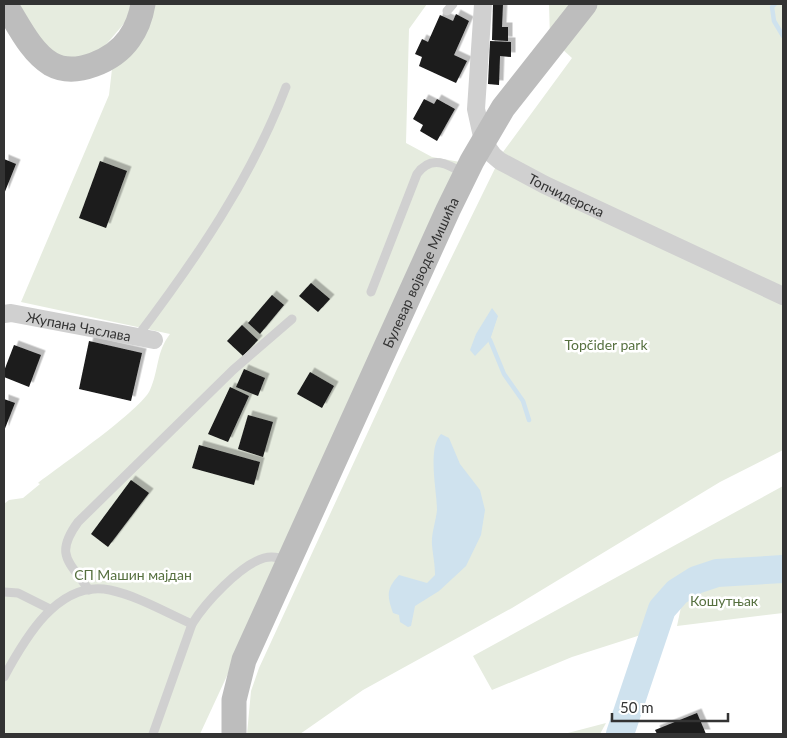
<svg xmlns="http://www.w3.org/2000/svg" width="787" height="738" font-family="Lato,sans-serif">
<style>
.green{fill:#e6ecdf}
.water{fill:#cfe2ee}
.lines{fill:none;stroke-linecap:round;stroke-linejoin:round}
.stream{stroke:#cfe2ee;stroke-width:4.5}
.river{stroke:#cfe2ee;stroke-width:28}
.building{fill:#1a1a1a;filter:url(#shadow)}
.lane{stroke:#d0d0d0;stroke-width:9}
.street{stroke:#d0d0d0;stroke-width:18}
.secondary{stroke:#bdbdbd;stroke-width:25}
.labels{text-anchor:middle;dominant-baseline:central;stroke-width:5;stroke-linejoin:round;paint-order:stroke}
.street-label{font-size:14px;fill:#333;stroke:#fff}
.park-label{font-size:14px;fill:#56703f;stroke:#fff}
</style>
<defs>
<filter id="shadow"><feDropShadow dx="4.5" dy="-4.5" stdDeviation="0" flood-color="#0004"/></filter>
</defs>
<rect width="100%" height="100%" fill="#fff"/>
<!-- green -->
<g class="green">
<path d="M11 4H131L127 20 104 47 76 61 47 53Z"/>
<path d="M151 4H427L409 29 406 143 432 157 460 162 411 279 200 734H4V504L9 500 23 498 40 484 38 483C60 466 141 410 150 390 159 370 156 352 170 334L21 302 109 95 112 69Z"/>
<path d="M549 4H783V450L720 482 512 608 363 690 300 734H247L251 691 259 668 397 369 503 152 572 58 550 38Z"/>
<path d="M783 486V562L720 565 689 574 662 597 647 633 572 657 492 690 473 656Z"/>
<path d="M783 576V613L677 626 684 593 717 581Z"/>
<path d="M606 723 600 734H564Z"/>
</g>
<!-- water -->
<g class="water">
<path d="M492 308 498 316 490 340 475 356 470 350 476 334Z"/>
<path d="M441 434 449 438 460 464 480 490 485 510 481 535 466 566 439 591 415 606 411 626 408 627 400 622 399 615 393 613C387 596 386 589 399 575L427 583 435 575C435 564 433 556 432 545 431 534 436 521 437 510 437 491 427 449 441 434Z"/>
</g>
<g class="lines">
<!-- stream -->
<g class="stream">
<path d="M775 4 772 7 774 21 783 36"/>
<path d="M490 340 504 374 523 401 529 420"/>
</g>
<!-- river -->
<path class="river" d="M620 734 662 609 677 592 696 580 717 573 783 569"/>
</g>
<!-- building -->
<g class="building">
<path d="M493 4H503L502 27H508V41L492 40Z"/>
<path d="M456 14 469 21 454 55 467 61 456 83 419 66 422 57 415 54 422 39 428 42 440 15 453 21Z"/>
<path d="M490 41 511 42V57L500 56 499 85 488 84Z"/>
<path d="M424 99 434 104 437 99 455 109 437 141 420 131 423 125 413 119Z"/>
<path d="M4 159 16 164 4 194Z"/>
<path d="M100 161 127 171 106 228 79 218Z"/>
<path d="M311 283 330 299 318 312 299 296Z"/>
<path d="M272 295 284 305 260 334 248 323Z"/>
<path d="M242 325 258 340 243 356 227 341Z"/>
<path d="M89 341 142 353 131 401 79 389Z"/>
<path d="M14 345 41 355 29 387 4 377V371Z"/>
<path d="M244 369 265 378 258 396 236 387Z"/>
<path d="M310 372 334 386 322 408 297 394Z"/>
<path d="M230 387 249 396 228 442 208 434Z"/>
<path d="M4 399 15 403 4 431Z"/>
<path d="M248 415 273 422 263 457 238 449Z"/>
<path d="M199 445 260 462 254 485 192 468Z"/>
<path d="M131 480 149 493 108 547 91 534Z"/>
<path d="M697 713 706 734H657L655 730Z"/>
</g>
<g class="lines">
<!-- lane -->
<g class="lane">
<path d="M447 11 453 4"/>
<path d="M371 292 417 174C431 154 448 164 465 174"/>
<path d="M137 337C196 259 251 179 286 87"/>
<path d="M89 590C69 561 54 555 78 522L233 370 292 319"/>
<path d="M4 592 18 593 50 609"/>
<path d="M4 677C24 640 58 579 110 590 138 596 165 612 192 624"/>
<path d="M153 734 192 624C205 603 240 565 264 558 272 556 281 558 287 561"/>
</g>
<!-- street -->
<g class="street">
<path id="s1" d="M483 4 476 109 483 141 493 155 500 161 545 185 783 296"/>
<path id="s2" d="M4 314 11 313 154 340"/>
</g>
<!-- secondary -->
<g class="secondary">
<path d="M5 4C18 24 30 51 51 64 76 78 114 60 129 39 137 28 141 16 143 4"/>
<path id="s3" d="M234 734V700L244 660 448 210 472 161 503 108 585 4"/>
</g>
</g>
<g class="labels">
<!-- street labels -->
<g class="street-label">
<text stroke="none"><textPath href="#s1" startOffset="239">Топчидерска</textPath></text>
<text stroke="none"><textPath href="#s3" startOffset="501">Булевар војводе Мишића</textPath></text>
<text stroke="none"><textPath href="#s2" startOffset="76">Жупана Часлава</textPath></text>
</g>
<!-- park labels -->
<g class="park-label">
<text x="606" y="344">Topčider park</text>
<text x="133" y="574">СП Машин мајдан</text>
<text x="724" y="600">Кошутњак</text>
</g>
</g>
<!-- border -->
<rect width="787" height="738" fill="none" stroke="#333333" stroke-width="10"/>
<!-- scale -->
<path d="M612 713v8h116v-8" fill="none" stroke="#333333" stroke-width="2.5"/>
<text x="620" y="713" font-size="15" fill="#333333" stroke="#ffffff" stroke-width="4" paint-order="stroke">50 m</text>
</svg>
